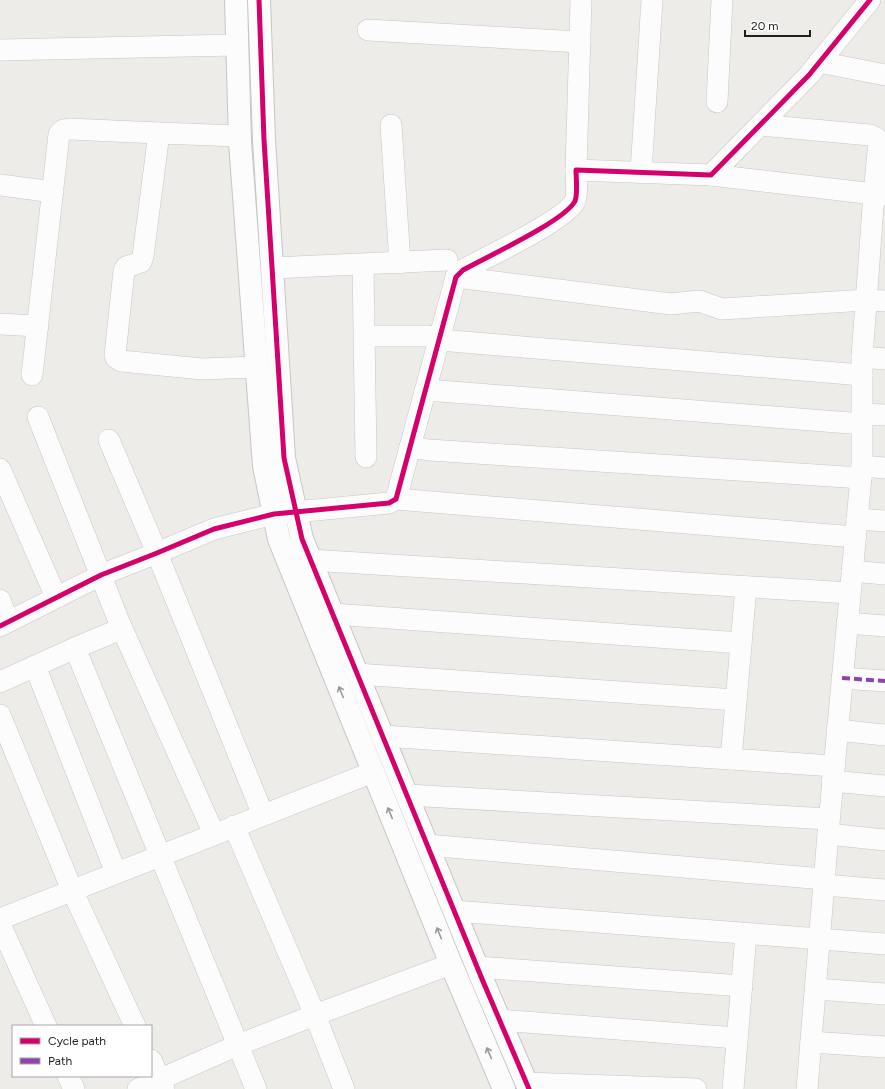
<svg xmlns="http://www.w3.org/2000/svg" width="885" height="1089" font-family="Figtree,sans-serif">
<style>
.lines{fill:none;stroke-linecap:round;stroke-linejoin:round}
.minor-casing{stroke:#c6c6c4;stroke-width:22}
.tertiary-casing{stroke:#c6c6c4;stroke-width:24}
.minor{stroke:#fcfcfc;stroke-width:21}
.tertiary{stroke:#fcfcfc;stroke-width:22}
.quiet{stroke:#8e44ad;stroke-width:4;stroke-dasharray:8 4;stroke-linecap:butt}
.cycleway-casing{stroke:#fff;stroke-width:8}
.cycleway{stroke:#d6006c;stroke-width:5}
.oneway{stroke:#999}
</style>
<rect width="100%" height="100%" fill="#edece8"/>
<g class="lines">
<!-- minor casing -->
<g class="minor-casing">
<g id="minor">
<path d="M368 30 580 42"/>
<path d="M0 50 236 45"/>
<path d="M819 62 885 75"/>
<path d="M717 102 722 0"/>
<path d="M391 125 400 263"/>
<path d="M760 125 870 135 876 138 879 142 874 194 885 195"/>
<path d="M239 136 159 133 143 256 141 262 126 267 124 271 115 355 116 358 121 361 202 369 256 367"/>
<path d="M576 170 581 0"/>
<path d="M641 172 652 0"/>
<path d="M711 175 874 194 862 357V466L885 468"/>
<path d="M0 185 53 192"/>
<path d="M363 265 366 457"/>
<path d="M272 268 447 260"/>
<path d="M456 277 671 304 699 301 722 309 866 300 885 301"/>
<path d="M0 324 38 326"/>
<path d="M365 336H429"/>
<path d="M439 340 862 375"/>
<path d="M862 357 885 359"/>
<path d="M32 375 59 134 63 130 69 129 159 133"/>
<path d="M425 391H439L850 423H862"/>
<path d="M862 414 885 415"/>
<path d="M109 440 157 553 263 815"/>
<path d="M410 447 429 450 861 478"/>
<path d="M0 469 56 597"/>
<path d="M396 499 855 537"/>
<path d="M857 519 885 521"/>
<path d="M310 560 850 593"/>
<path d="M852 571 885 574"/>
<path d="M0 600 8 621"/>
<path d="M333 614 741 643"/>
<path d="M847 623 885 626"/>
<path d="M120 624 214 834"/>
<path d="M0 626 101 575 157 553 214 529 274 514 389 503 396 499 456 277 463 270C486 257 565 221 575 201 578 194 576 178 576 170L711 175 809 75 870 0"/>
<path d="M75 648 256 1089"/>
<path d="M35 666 116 873"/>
<path d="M357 674 736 700"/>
<path d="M842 678 885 681"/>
<path d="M0 682 75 648 116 631 119 629 120 624 38 417"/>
<path d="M0 715 72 890 135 1026"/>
<path d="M837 730 885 735"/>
<path d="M383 736 834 766"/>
<path d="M731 759 746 587"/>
<path d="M832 781 885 786"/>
<path d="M407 795 829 819"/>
<path d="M234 826 315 1015 344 1089"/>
<path d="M828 834 885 840"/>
<path d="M427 845 824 879"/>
<path d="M824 885 885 890"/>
<path d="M454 911 885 944"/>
<path d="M0 919 373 772"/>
<path d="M0 924 46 1026"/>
<path d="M477 967 742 986"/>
<path d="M816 989 885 994"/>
<path d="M499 1020 737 1038"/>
<path d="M811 1042 885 1047"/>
<path d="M151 1060 164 1089"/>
<path d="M68 1076 74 1089"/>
<path d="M526 1083 696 1089"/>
<path d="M138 1089 238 1045 315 1015 451 964"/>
<path d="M733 1089 746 934"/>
<path d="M807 1089 828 834 862 466"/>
</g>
</g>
<!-- tertiary casing -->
<g class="tertiary-casing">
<g id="tertiary">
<path d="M236 0 240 142 264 466 279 539 451 964 504 1089"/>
<path d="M259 0 264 140 284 458 302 539 482 979 529 1089"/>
</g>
</g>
<!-- minor -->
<use href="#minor" class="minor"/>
<!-- tertiary -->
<use href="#tertiary" class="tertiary"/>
<!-- quiet -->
<path class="quiet" d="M842 678 885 681"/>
<!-- cycleway casing -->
<g class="cycleway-casing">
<g id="cycleway">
<path d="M259 0 264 140 284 458 302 539 482 979 529 1089"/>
<path d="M0 626 101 575 157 553 214 529 274 514 389 503 396 499 456 277 463 270C486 257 565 221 575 201 578 194 576 178 576 170L711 175 809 75 870 0"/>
</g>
</g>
<!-- cycleway -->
<use href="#cycleway" class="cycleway"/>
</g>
<!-- one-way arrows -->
<defs><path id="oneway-shaft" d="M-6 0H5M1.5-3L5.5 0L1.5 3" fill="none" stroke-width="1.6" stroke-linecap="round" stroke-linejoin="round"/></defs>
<g class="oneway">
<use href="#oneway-shaft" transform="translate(341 692) rotate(-112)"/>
<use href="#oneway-shaft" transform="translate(390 813) rotate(-112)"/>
<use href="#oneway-shaft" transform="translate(439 933) rotate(-112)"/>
<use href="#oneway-shaft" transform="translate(489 1053) rotate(-113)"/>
</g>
<!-- legend -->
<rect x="12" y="1025" width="140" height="52" fill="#ffffff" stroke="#a5a5a5"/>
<rect x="20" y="1038" width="20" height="6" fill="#d6006c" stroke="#a5a5a5"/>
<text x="48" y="1045" font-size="12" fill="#1f1f1f">Cycle path</text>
<rect x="20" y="1058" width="20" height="6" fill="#8e44ad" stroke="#a5a5a5"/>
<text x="48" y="1065" font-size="12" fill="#1f1f1f">Path</text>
<!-- scale -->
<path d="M745 30v6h65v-6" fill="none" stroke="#1f1f1f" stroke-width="2"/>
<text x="751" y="30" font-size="12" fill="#1f1f1f" stroke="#ffffff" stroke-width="3" paint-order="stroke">20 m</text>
</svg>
